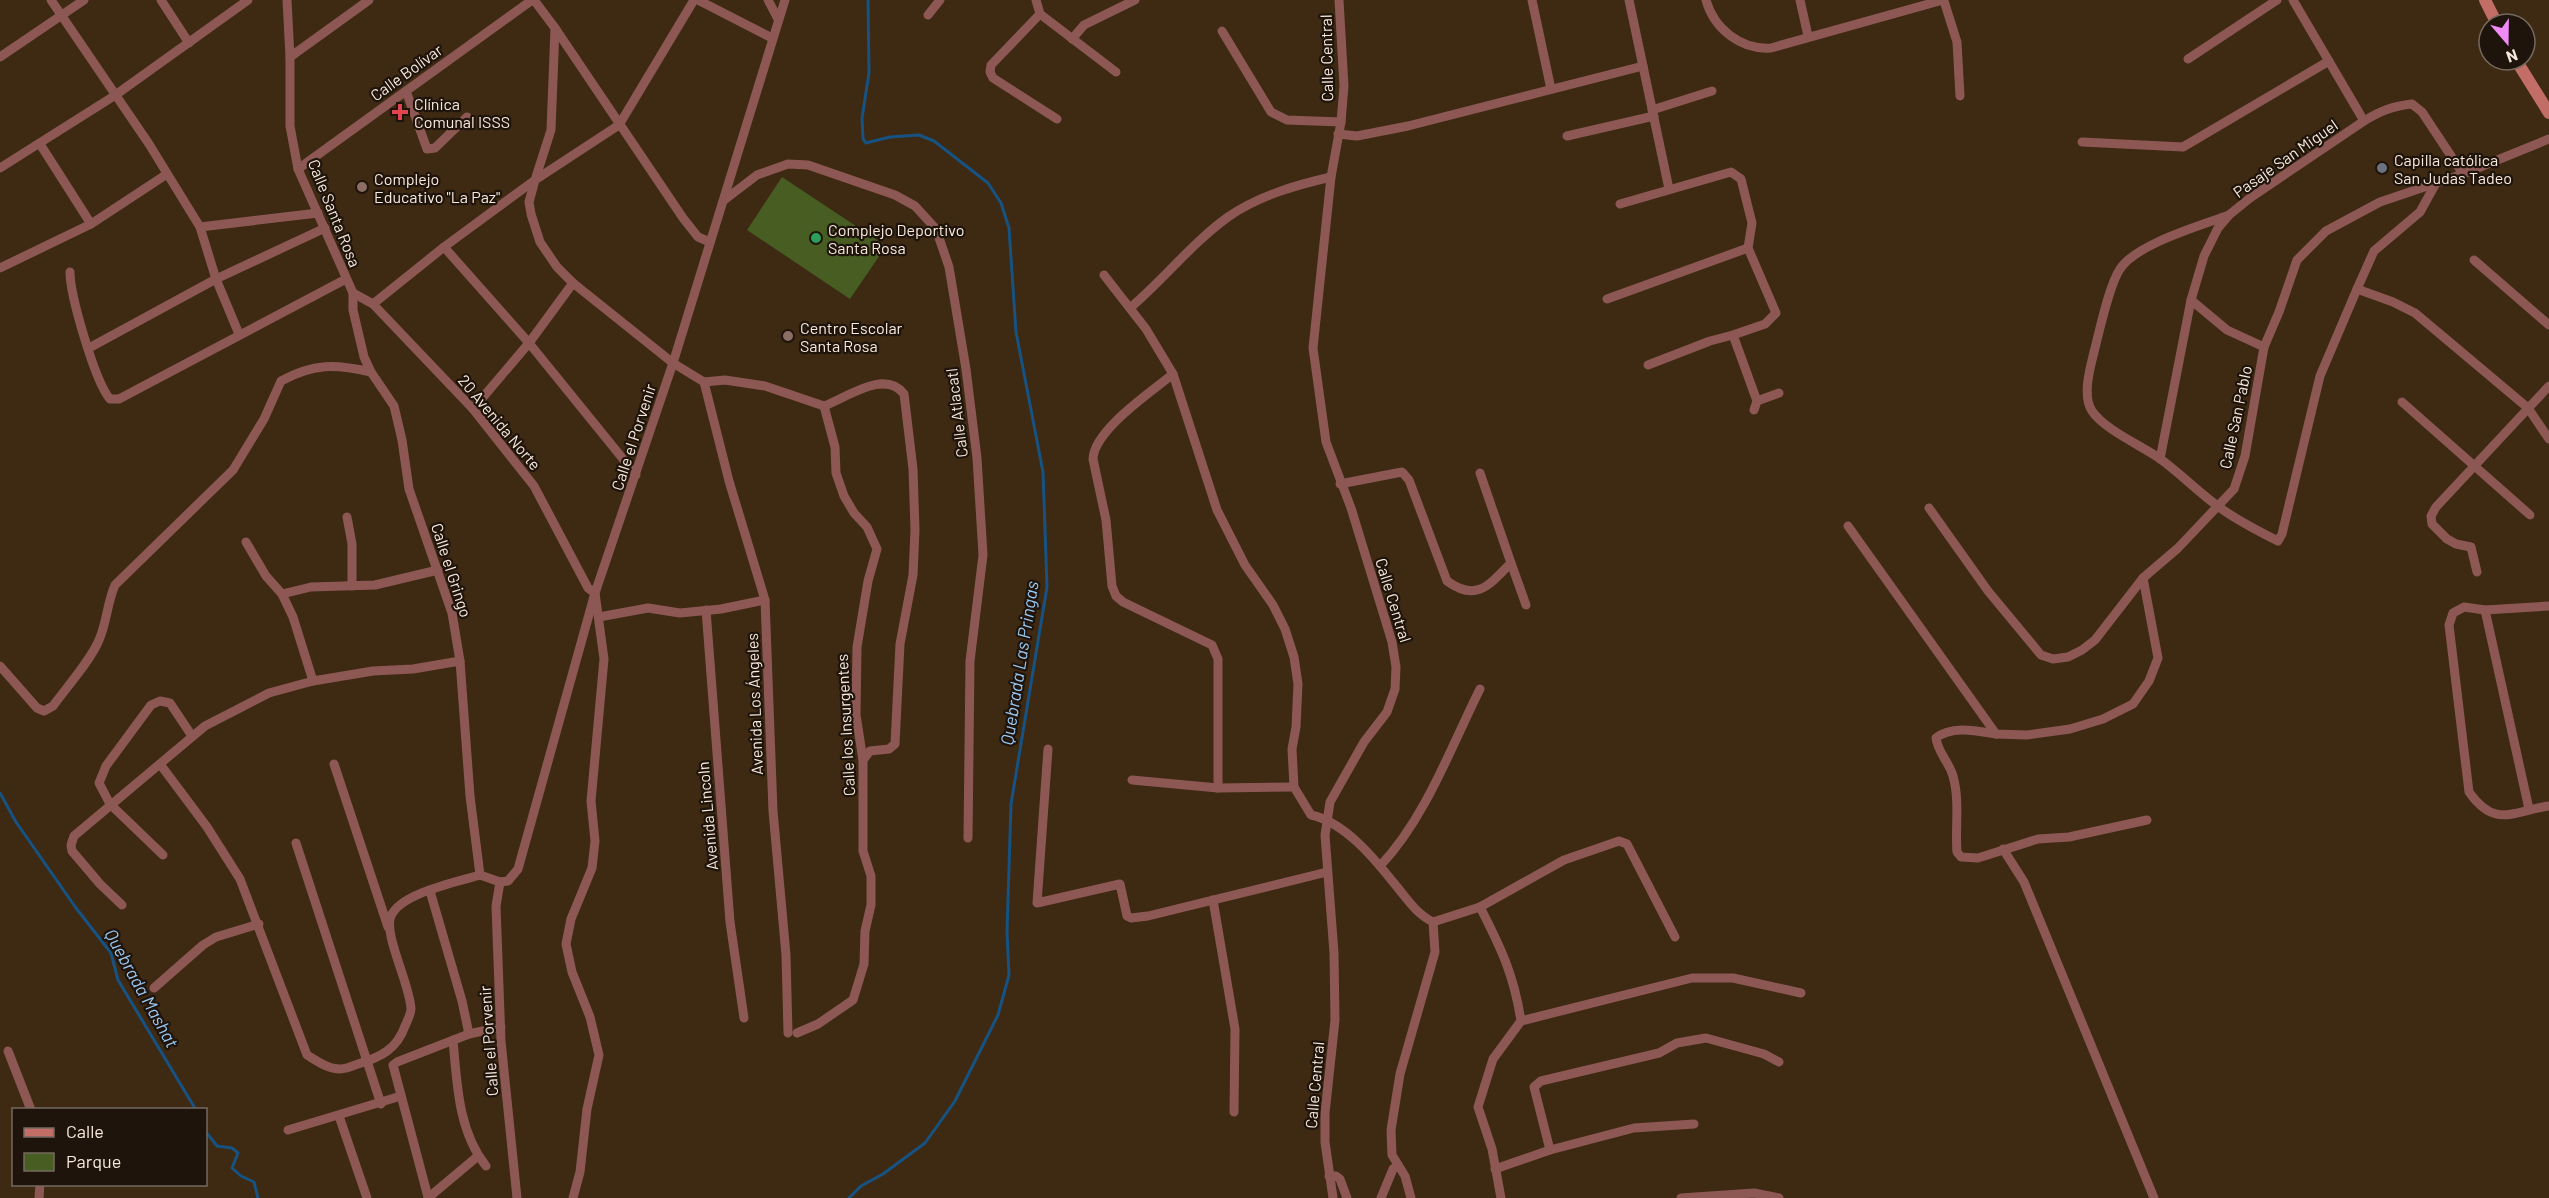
<svg xmlns="http://www.w3.org/2000/svg" width="2549" height="1198" font-family="Barlow,sans-serif">
<style>
.green{fill:#475d22}
.lines{fill:none;stroke-linecap:round;stroke-linejoin:round}
.stream{stroke:#165382;stroke-width:3}
.street{stroke:#8d5854;stroke-width:9}
.secondary{stroke:#c26e67;stroke-width:12}
.health-dot{fill:#e0444e;stroke:#1e140b;stroke-width:2}
.worship-dot{fill:#6b7280;stroke:#1e140b;stroke-width:2}
.education-dot{fill:#8d6e63;stroke:#1e140b;stroke-width:2}
.leisure-dot{fill:#2e9e5b;stroke:#1e140b;stroke-width:2}
.labels{text-anchor:middle;dominant-baseline:central;stroke-width:4.5;stroke-linejoin:round;paint-order:stroke}
.street-label{font-size:16px;fill:#f8e9dc;stroke:#1e140b}
.poi-label{font-size:16px;fill:#f8e9dc;stroke:#1e140b;text-anchor:start}
.water-label{font-size:18px;font-style:italic;fill:#9ac8f2;stroke:#1e140b}
</style>
<rect width="100%" height="100%" fill="#3e2913"/>
<!-- green -->
<path class="green" d="M782 177 886 246 850 299 747 230Z"/>
<g class="lines">
<!-- stream -->
<g class="stream">
<path d="M0 793 16 822 76 908 111 953 118 980 196 1110"/>
<path d="M206 1132 217 1146 232 1148 238 1153 232 1168 241 1176 254 1182 258 1198"/>
<path d="M849 1198 861 1186 883 1174 925 1143 955 1101 998 1015 1009 975 1007 932 1011 804 1047 587 1043 472 1016 332 1009 228 1001 203 988 183 934 141 919 135 890 137 866 143 863 139 862 118 869 73 868 0"/>
</g>
<!-- street -->
<g class="street">
<path d="M51 0 149 144 200 227 216 279 239 334"/>
<path d="M161 0 189 43"/>
<path d="M287 0 290 57V126L298 169 353 293V310L364 357 371 372 394 406 402 440 409 489 452 613 460 661 470 796 480 875 500 882 508 881 518 869 595 593 673 363 785 0"/>
<path d="M694 0 619 125 535 180 529 202 531 214 540 242 557 267 573 283 673 363 704 382 725 380 765 386 824 406 835 447 836 473 844 496 854 513 867 527 877 549 868 581 857 647 856 715 863 760V851L871 876V905L865 931 864 964 853 1000 818 1024 797 1033"/>
<path d="M698 0 772 38"/>
<path d="M768 0 778 19"/>
<path d="M1036 0 1040 14 1116 72"/>
<path d="M1532 0 1551 89"/>
<path d="M1629 0 1669 189"/>
<path d="M1706 0C1714 29 1741 50 1771 48L1943 0"/>
<path d="M1800 0 1808 36"/>
<path d="M1944 1 1957 42 1960 96"/>
<path d="M1040 14 991 65 990 72 993 78 1057 119"/>
<path d="M928 15 940 0"/>
<path d="M555 28 683 218 698 237 710 242"/>
<path d="M1222 31 1271 112 1287 120 1341 122"/>
<path d="M1072 39 1084 25 1135 0"/>
<path d="M0 57 84 0"/>
<path d="M290 57 369 0"/>
<path d="M2188 59 2277 0"/>
<path d="M406 91 427 149 435 148 467 117"/>
<path d="M1652 110 1712 91"/>
<path d="M2364 121C2380 111 2393 106 2412 104L2422 112 2463 174"/>
<path d="M1338 134 1357 136 1408 126 1643 66"/>
<path d="M1567 136 1654 116"/>
<path d="M2082 142 2183 147 2329 61"/>
<path d="M40 144 91 224"/>
<path d="M0 168 114 96 248 0"/>
<path d="M298 169 532 0"/>
<path d="M723 201 757 175 788 164 808 165 895 195 915 206 936 229 949 267 966 369 977 458 983 555 970 661 968 838"/>
<path d="M1620 204 1731 172 1741 179 1752 223 1748 248 1776 313 1765 324 1733 335 1757 401 1754 410"/>
<path d="M2229 215C2200 226 2136 244 2120 269 2109 285 2099 333 2094 352 2090 368 2082 396 2092 411 2104 429 2140 445 2159 458 2180 473 2198 492 2219 507 2238 521 2258 531 2278 541L2282 534 2320 376 2357 289 2374 251 2420 212 2436 183"/>
<path d="M200 227 318 213"/>
<path d="M444 247 529 343 636 475"/>
<path d="M2474 260 2549 325"/>
<path d="M0 268 91 224 167 174"/>
<path d="M70 272C70 295 95 382 110 399H119L346 279"/>
<path d="M1104 275 1146 329 1173 374 1217 510 1245 565 1273 605 1285 629 1294 657 1298 684 1296 727 1292 749 1294 787 1311 815C1344 822 1373 857 1393 882 1406 897 1415 913 1433 922L1480 907 1564 860 1619 841 1627 844 1675 937"/>
<path d="M2357 289 2393 302 2415 313 2528 408 2549 439"/>
<path d="M353 293 373 304 473 409 534 486 588 588 595 593 604 659 591 801 595 841 592 868 571 919 566 944 572 972 590 1017 599 1055 587 1109 580 1172 573 1198"/>
<path d="M1607 299 1748 248"/>
<path d="M2191 300 2227 330 2264 347"/>
<path d="M373 304 444 247 535 180 551 130 555 28 534 0"/>
<path d="M1130 308C1164 279 1192 243 1228 217 1258 196 1296 185 1331 177"/>
<path d="M89 348 216 279 325 228"/>
<path d="M1648 365 1710 341 1733 335"/>
<path d="M1173 374C1151 392 1094 430 1093 459L1106 520 1112 586 1116 596 1123 602 1212 645 1218 659V788"/>
<path d="M704 382 729 481 765 600 773 811 786 955 788 1033"/>
<path d="M1757 401 1779 393"/>
<path d="M2402 402 2530 515"/>
<path d="M824 406C848 397 885 369 904 394L913 469 915 530 913 575 900 644 895 744 889 749 870 751 863 760"/>
<path d="M473 409 529 343 573 283"/>
<path d="M2160 459 2191 300 2204 256 2218 228 2229 215 2250 198 2364 121 2293 0"/>
<path d="M1340 484 1402 472 1409 480 1447 581C1477 603 1490 584 1511 563L1480 473"/>
<path d="M1929 508 1988 591 2041 655 2053 659 2068 657 2082 650 2095 640 2143 578 2178 548 2234 489 2245 456 2264 347 2279 312 2297 260 2326 231 2380 202 2463 174 2549 139"/>
<path d="M347 517 352 544V586"/>
<path d="M1848 526 1996 734 2027 735 2070 729 2103 719 2133 704 2149 681 2158 658 2143 578"/>
<path d="M246 542 266 576 282 594 293 617 313 681"/>
<path d="M1511 563 1526 605"/>
<path d="M2477 572 2471 547 2456 544 2447 539 2432 524 2431 516 2436 507 2549 386"/>
<path d="M282 594 311 587 375 585 438 570"/>
<path d="M2549 606 2485 610 2464 607 2453 613 2449 625 2469 792C2495 829 2513 811 2549 806"/>
<path d="M706 610 730 922 744 1018"/>
<path d="M2485 610 2529 809"/>
<path d="M599 617 648 608 680 613 721 609 765 600"/>
<path d="M0 666 37 708 44 711 53 706C66 688 91 660 99 640 107 622 107 603 115 585L233 470 264 419 281 381C314 363 335 364 371 372"/>
<path d="M1996 734C1977 731 1952 725 1936 738 1938 753 1949 762 1953 776 1960 801 1955 827 1957 852L1961 857 1978 858 2038 839 2069 837 2147 820"/>
<path d="M1048 749 1037 903 1120 884 1127 916 1131 918 1148 916 1327 872"/>
<path d="M160 764 207 827 240 879 307 1055C317 1061 328 1069 340 1069 346 1069 353 1066 358 1064 381 1057 397 1049 405 1026 407 1021 411 1014 411 1009 410 984 383 934 391 916 401 893 457 882 480 875"/>
<path d="M334 764 388 927"/>
<path d="M1132 780 1218 788 1294 787"/>
<path d="M296 843 381 1104"/>
<path d="M2003 849 2024 882 2154 1198"/>
<path d="M163 855 110 804 99 783 106 766 151 705 160 701 170 703 192 736"/>
<path d="M1380 866C1425 819 1451 747 1480 689"/>
<path d="M500 882 496 906 501 1041 517 1198"/>
<path d="M430 891 462 1001 469 1034"/>
<path d="M1213 900 1235 1029 1234 1112"/>
<path d="M122 905 100 884 72 851 71 845 74 836 205 726 269 693 313 681 373 671 413 669 460 661"/>
<path d="M1480 907C1501 948 1514 975 1521 1021L1493 1059 1478 1107 1492 1149 1501 1198"/>
<path d="M154 988 203 945 216 937 259 924"/>
<path d="M1521 1021 1692 978H1733L1801 993"/>
<path d="M453 1040C457 1083 458 1131 486 1166"/>
<path d="M8 1051 31 1110"/>
<path d="M339 1116 367 1198"/>
<path d="M288 1130 401 1096"/>
<path d="M1550 1150 1534 1087 1541 1081 1659 1053 1677 1043 1706 1038 1764 1054 1779 1062"/>
<path d="M1495 1169 1550 1150 1634 1128 1694 1124"/>
<path d="M1329 1176H1336L1340 1179 1347 1198"/>
<path d="M428 1197 393 1065 397 1062 469 1034 501 1027"/>
<path d="M39 1198 40 1184"/>
<path d="M428 1198 478 1156"/>
<path d="M1333 1198 1325 1142V1113L1335 1020 1334 953 1325 835 1330 802 1364 742 1387 712 1395 689 1396 667 1392 642 1351 508 1326 442 1313 348 1331 177 1341 122 1344 86 1339 0"/>
<path d="M1381 1198 1393 1169 1398 1165"/>
<path d="M1411 1198 1405 1176 1392 1155 1391 1130 1400 1074 1435 952 1433 922"/>
<path d="M1681 1198 1754 1193 1779 1198"/>
</g>
<!-- secondary -->
<g class="secondary">
<path d="M2485 0 2497 24"/>
<path d="M2516 60 2549 113"/>
</g>
</g>
<!-- markers -->
<path class="health-dot" d="M397 103h6v6h6v6h-6v6h-6v-6h-6v-6h6z"/>
<circle class="worship-dot" cx="2382" cy="168" r="6"/>
<g class="education-dot">
<circle cx="362" cy="187" r="6"/>
<circle cx="788" cy="336" r="6"/>
</g>
<circle class="leisure-dot" cx="816" cy="238" r="6"/>
<g class="labels">
<!-- street labels -->
<g class="street-label">
<text transform="translate(1326 58) rotate(-91)">Calle Central</text>
<text transform="translate(406 72) rotate(-36)">Calle Bolívar</text>
<text transform="translate(2285 158) rotate(-35)">Pasaje San Miguel</text>
<text transform="translate(335 213) rotate(68)">Calle Santa Rosa</text>
<text transform="translate(956 413) rotate(-97)">Calle Atlacatl</text>
<text transform="translate(2235 417) rotate(-78)">Calle San Pablo</text>
<text transform="translate(500 422) rotate(50)">20 Avenida Norte</text>
<text transform="translate(633 437) rotate(-72)">Calle el Porvenir</text>
<text transform="translate(452 570) rotate(72)">Calle el Gringo</text>
<text transform="translate(1394 600) rotate(73)">Calle Central</text>
<text transform="translate(754 704) rotate(-92)">Avenida Los Ángeles</text>
<text transform="translate(845 725) rotate(-93)">Calle los Insurgentes</text>
<text transform="translate(707 816) rotate(-95)">Avenida Lincoln</text>
<text transform="translate(488 1041) rotate(-94)">Calle el Porvenir</text>
<text transform="translate(1314 1085) rotate(-85)">Calle Central</text>
</g>
<!-- poi labels -->
<g class="poi-label">
<text x="414" y="103">Clínica<tspan x="414" dy="18">Comunal ISSS</tspan></text>
<text x="2394" y="159">Capilla católica<tspan x="2394" dy="18">San Judas Tadeo</tspan></text>
<text x="374" y="178">Complejo<tspan x="374" dy="18">Educativo "La Paz"</tspan></text>
<text x="828" y="229">Complejo Deportivo<tspan x="828" dy="18">Santa Rosa</tspan></text>
<text x="800" y="327">Centro Escolar<tspan x="800" dy="18">Santa Rosa</tspan></text>
</g>
<!-- water labels -->
<g class="water-label">
<text transform="translate(1019 663) rotate(-81)">Quebrada Las Pringas</text>
<text transform="translate(142 988) rotate(61)">Quebrada Mashat</text>
</g>
</g>
<!-- legend -->
<rect x="12" y="1108" width="195" height="78" fill="#1e140b" stroke="#75695f" stroke-width="1.5"/>
<rect x="24" y="1128" width="30" height="9" fill="#c26e67" stroke="#75695f" stroke-width="1.5"/>
<text x="66" y="1138" font-size="18" fill="#f8e9dc">Calle</text>
<rect x="24" y="1153" width="30" height="18" fill="#475d22" stroke="#75695f" stroke-width="1.5"/>
<text x="66" y="1168" font-size="18" fill="#f8e9dc">Parque</text>
<!-- north arrow -->
<g transform="translate(2507 42) rotate(160)"><circle r="28" fill="#1e140b" stroke="#75695f" stroke-width="1.5"/>
<path d="M0-4.5L10 22L0 15L-10 22Z" fill="#ef8bf7"/>
<text y="-9" font-size="16" font-weight="bold" text-anchor="middle" fill="#f8e9dc">N</text>
</g>
</svg>
